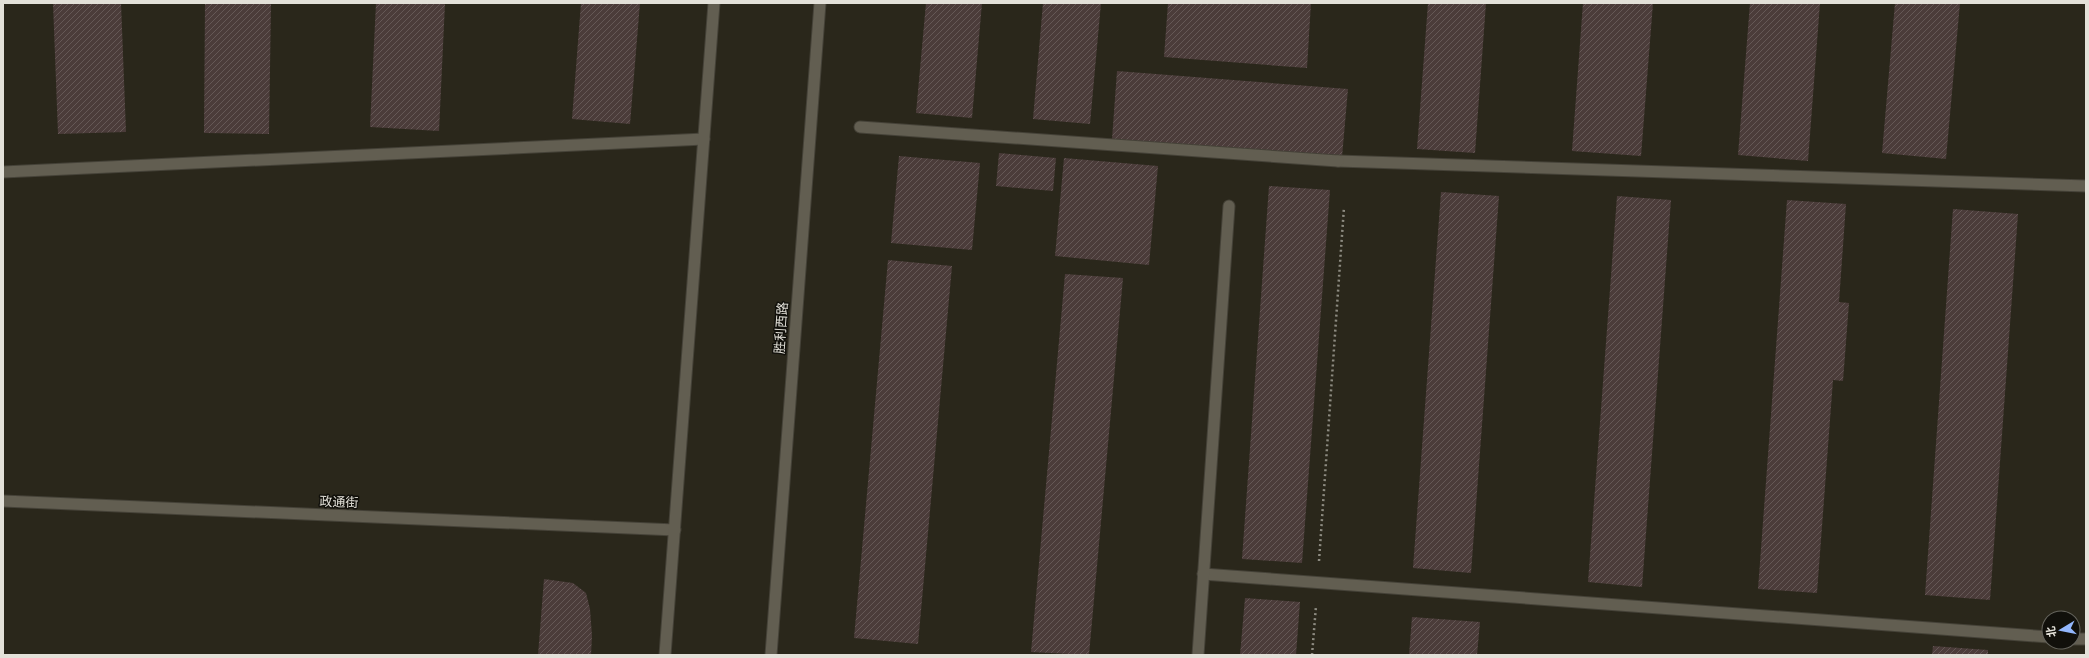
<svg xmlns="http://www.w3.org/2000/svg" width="2089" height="658" font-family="'Crimson Pro','Noto Sans SC',serif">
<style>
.building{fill:url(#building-hatch)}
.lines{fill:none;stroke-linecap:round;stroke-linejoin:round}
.service-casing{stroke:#454238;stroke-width:13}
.minor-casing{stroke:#454238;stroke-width:13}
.tertiary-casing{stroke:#454238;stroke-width:13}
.secondary-casing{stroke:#454238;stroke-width:13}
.path{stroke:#8d8b81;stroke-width:2.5;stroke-dasharray:2 3;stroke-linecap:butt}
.service{stroke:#625e51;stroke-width:11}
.minor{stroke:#625e51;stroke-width:11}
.tertiary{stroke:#625e51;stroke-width:11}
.secondary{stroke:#625e51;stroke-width:11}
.labels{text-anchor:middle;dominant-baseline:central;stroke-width:3;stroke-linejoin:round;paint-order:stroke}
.street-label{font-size:13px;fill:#e3e1d9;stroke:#11100b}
</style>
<defs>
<pattern id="building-hatch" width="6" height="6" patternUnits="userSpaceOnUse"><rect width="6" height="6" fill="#4b3c3a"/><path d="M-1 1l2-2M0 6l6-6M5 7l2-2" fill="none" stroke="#655856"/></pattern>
</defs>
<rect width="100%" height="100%" fill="#2a271b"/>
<!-- building -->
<g class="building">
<path d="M53 3H121L126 132 58 134Z"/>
<path d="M205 3H271L269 134 204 133Z"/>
<path d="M376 3H445L439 131 370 127Z"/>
<path d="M581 3H640L630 124 572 119Z"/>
<path d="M926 3H982L972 118 916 113Z"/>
<path d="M1043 3H1101L1090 124 1033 119Z"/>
<path d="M1168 3H1311L1307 68 1164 57Z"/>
<path d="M1428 3H1486L1475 153 1417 149Z"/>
<path d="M1583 3H1653L1641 156 1572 151Z"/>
<path d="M1750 3H1820L1808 161 1738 155Z"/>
<path d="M1895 3H1960L1946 159 1882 153Z"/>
<path d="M1117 71 1348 89 1342 157 1112 139Z"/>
<path d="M999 153 1056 158 1053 191 996 186Z"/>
<path d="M899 156 980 163 972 250 891 243Z"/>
<path d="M1064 158 1158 166 1149 265 1055 256Z"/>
<path d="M1269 186 1330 190 1302 563 1242 559Z"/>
<path d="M1441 192 1499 196 1471 573 1413 568Z"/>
<path d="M1617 196 1671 200 1642 587 1588 582Z"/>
<path d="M1787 200 1846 204 1839 302 1849 303 1843 381 1833 380 1817 593 1758 589Z"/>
<path d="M1953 209 2018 214 1990 600 1925 595Z"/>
<path d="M888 260 952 266 918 644 854 638Z"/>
<path d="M1065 274 1123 278 1089 655 1031 652Z"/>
<path d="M544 579 573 583 586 593 590 609 592 636 591 655H538Z"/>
<path d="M1245 598 1300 602 1296 655H1240Z"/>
<path d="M1412 617 1480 622 1477 655H1409Z"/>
<path d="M1933 646 1988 650V655H1932Z"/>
</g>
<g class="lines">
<!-- service casing -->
<g class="service-casing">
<g id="service">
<path d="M1338 161 2086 186"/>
<path d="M1203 574 2049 637"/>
<path d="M2073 639H2086"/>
<path d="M1198 655 1229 206"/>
</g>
</g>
<!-- minor casing -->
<g class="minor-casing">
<g id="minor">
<path d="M860 127 1338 161"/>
<path d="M3 172 704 139"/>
</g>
</g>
<!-- tertiary casing -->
<g class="tertiary-casing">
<path id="tertiary" d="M3 501 675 530"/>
</g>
<!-- secondary casing -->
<g class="secondary-casing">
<g id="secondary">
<path d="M665 655 714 3"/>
<path d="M771 655 820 3"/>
</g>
</g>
<!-- path -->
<g class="path">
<path d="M1319 561 1344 207"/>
<path d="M1312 655 1316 606"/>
</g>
<!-- service -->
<use href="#service" class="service"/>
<!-- minor -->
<use href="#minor" class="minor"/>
<!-- tertiary -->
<use href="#tertiary" class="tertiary"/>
<!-- secondary -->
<use href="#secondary" class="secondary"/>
</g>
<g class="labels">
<!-- street labels -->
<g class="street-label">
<text transform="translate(781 328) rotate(-86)">胜利西路</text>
<text transform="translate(339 502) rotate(2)">政通街</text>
</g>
</g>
<!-- border -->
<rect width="2089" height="658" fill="none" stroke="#e3e1d9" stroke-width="8"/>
<!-- north arrow -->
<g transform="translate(2061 630) rotate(260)"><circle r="19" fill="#11100b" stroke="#65645d"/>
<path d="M0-3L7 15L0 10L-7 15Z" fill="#93b7fd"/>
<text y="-6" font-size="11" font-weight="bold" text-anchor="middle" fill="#e3e1d9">北</text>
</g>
</svg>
